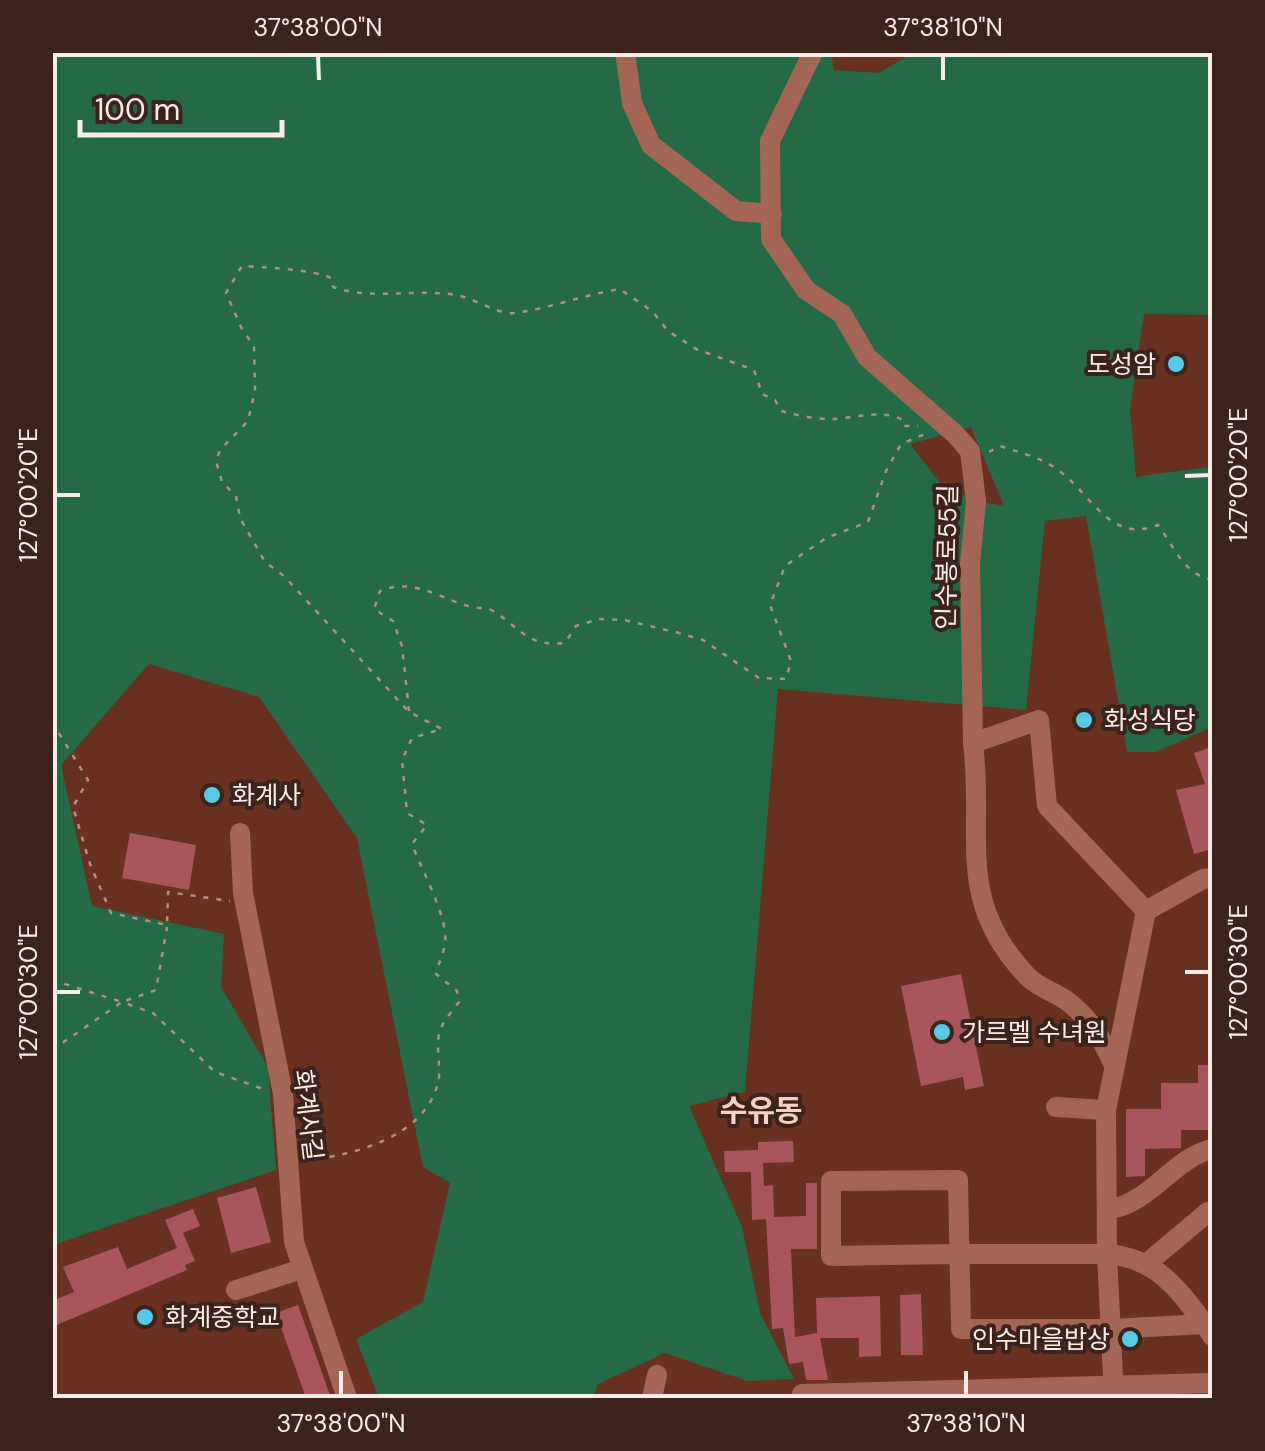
<svg xmlns="http://www.w3.org/2000/svg" width="1265" height="1451" font-family="'DM Sans','Noto Sans KR',sans-serif">
<style>
.green{fill:#246a46;fill-rule:evenodd}
.building{fill:#a8565c}
.lines{fill:none;stroke-linecap:round;stroke-linejoin:round}
.path{stroke:#b39087;stroke-width:2.5;stroke-dasharray:5 8;stroke-linecap:butt}
.minor{stroke:#a46654;stroke-width:20}
.ticks{fill:none;stroke:#fbece8;stroke-width:4}
.poi-dot{fill:#59c8e5;stroke:#3c231b;stroke-width:4}
.labels{text-anchor:middle;dominant-baseline:central;stroke-width:8;stroke-linejoin:round;paint-order:stroke}
.poi-label{font-size:25px;fill:#fbece8;stroke:#3c231b;text-anchor:start}
.street-label{font-size:25px;fill:#fbece8;stroke:#3c231b}
.quarter-label{font-size:30px;font-weight:bold;fill:#f9cfc2;stroke:#3c231b}
.neatline{fill:none;stroke:#fbece8;stroke-width:4}
.ticks-label{font-size:25px;text-anchor:middle;fill:#fbece8}
</style>
<rect width="100%" height="100%" fill="#693121"/>
<!-- green -->
<path class="green" d="M831 52 834 70 879 73 913 53H1212V315L1144 314 1130 409 1136 477 1207 467 1212 490V727L1156 752H1127L1086 516 1045 521 1026 710 778 689 745 1092 689 1106 742 1227 760 1313 794 1379 747 1381 665 1353 598 1384 593 1398H379L356 1339 423 1302 450 1183 423 1167 357 838 259 697 149 664 61 765 92 906 224 934 221 987 268 1067 276 1170 53 1245V53ZM971 427 1004 506 976 501 941 484 910 444Z"/>
<!-- building -->
<g class="building">
<path d="M1212 747V849L1194 854 1176 790 1205 784 1194 753Z"/>
<path d="M130 833 196 845 189 890 122 878Z"/>
<path d="M961 974 984 1086 965 1090 963 1077 921 1086 901 986Z"/>
<path d="M1198 1065H1212V1130H1181V1148L1145 1149V1176L1126 1177V1109H1161V1083H1198Z"/>
<path d="M793 1141 794 1162 763 1163 764 1186 773 1185 774 1217 806 1216V1183H817V1249H791L795 1337 817 1333 816 1298 880 1296 881 1356 859 1357V1338H820L828 1380H806L803 1362 789 1364 783 1328 772 1329 766 1219 752 1220 751 1172H725L724 1151 758 1150V1142Z"/>
<path d="M256 1187 271 1242 231 1253 217 1198Z"/>
<path d="M193 1209 200 1226 183 1233 195 1261 185 1265 187 1270 52 1327V1301L74 1292 63 1267 118 1247 127 1269 177 1248 165 1220Z"/>
<path d="M921 1294 923 1355H901L900 1295Z"/>
<path d="M298 1305 331 1398H306L276 1313Z"/>
</g>
<g class="lines">
<!-- path -->
<g class="path">
<path d="M989 452 1000 446C1020 453 1041 457 1058 470 1093 495 1109 544 1158 525 1174 546 1183 574 1212 580"/>
<path d="M409 711 402 646 393 621 374 609 380 591C414 577 440 599 472 607 481 609 488 607 495 612 523 631 529 647 565 643L576 626 599 619 624 620 679 633 703 640 759 678 786 679 791 661 770 605 785 566 826 538 868 522 886 471 901 444 930 432"/>
<path d="M52 722 88 780 73 807 90 864 111 913 167 925 168 892 230 901"/>
<path d="M52 980 122 1002 156 990 167 927"/>
<path d="M52 1050 122 1002 153 1013 215 1072 263 1089"/>
<path d="M304 1161C353 1155 424 1138 438 1083 442 1066 434 1044 441 1028 445 1019 453 1010 459 1002L457 991 436 974C438 964 444 953 445 943 449 919 421 869 412 844L427 825 407 813 402 760 412 738 442 729 409 712 284 576 265 562 240 518 236 496 222 482 216 461 220 450 248 421 255 390 254 346 242 329 226 293 242 266C262 267 316 270 331 278L333 287C373 301 415 288 456 295 475 298 497 315 515 313 551 308 583 295 620 289L653 312 668 331 696 349 754 370 762 394 775 400 781 411C796 415 815 419 830 419 854 419 880 408 903 420L904 426H918"/>
</g>
<!-- minor -->
<g class="minor">
<path d="M625 52 632 103 651 145 736 211 772 214"/>
<path d="M813 52 770 141 771 239 806 290 842 314 867 357 955 434 970 451 976 501 970 564 973 743"/>
<path d="M240 833 243 893 283 1094 294 1242 347 1398"/>
<path d="M1113 1063C1102 1039 1089 1017 1067 1001 1055 992 1039 988 1028 977 953 899 985 835 973 743L1039 720 1047 806 1146 911"/>
<path d="M1056 1107 1106 1110"/>
<path d="M1109 1209C1150 1204 1173 1158 1212 1149"/>
<path d="M1146 1264 1208 1212"/>
<path d="M236 1290 302 1269"/>
<path d="M1204 1324 1111 1329H961L958 1180 831 1181V1256L952 1254H1107C1160 1258 1183 1295 1212 1335V1336"/>
<path d="M652 1398 657 1375"/>
<path d="M803 1398 802 1394 1212 1383"/>
<path d="M1114 1398 1107 1254 1106 1110 1146 911 1203 879 1212 878"/>
</g>
</g>
<!-- ticks -->
<path class="ticks" d="M318 55 319 80M943 55V80M1185 476 1210 475M55 495H80M1185 972H1210M55 992H80M341 1371V1396M966 1371V1396"/>
<!-- markers -->
<g class="poi-dot">
<circle cx="1176" cy="364" r="10"/>
<circle cx="1084" cy="720" r="10"/>
<circle cx="212" cy="795" r="10"/>
<circle cx="942" cy="1032" r="10"/>
<circle cx="145" cy="1317" r="10"/>
<circle cx="1130" cy="1339" r="10"/>
</g>
<g class="labels">
<!-- poi labels -->
<g class="poi-label">
<text x="1156" y="364" text-anchor="end">도성암</text>
<text x="1104" y="720">화성식당</text>
<text x="232" y="795">화계사</text>
<text x="962" y="1032">가르멜 수녀원</text>
<text x="165" y="1317">화계중학교</text>
<text x="1110" y="1339" text-anchor="end">인수마을밥상</text>
</g>
<!-- street labels -->
<g class="street-label">
<text transform="translate(947 557) rotate(-89)">인수봉로55길</text>
<text transform="translate(308 1115) rotate(83)">화계사길</text>
</g>
<!-- quarter labels -->
<g class="quarter-label">
<text x="761" y="1110">수유동</text>
</g>
</g>
<!-- border -->
<rect width="1265" height="1451" fill="none" stroke="#3c231b" stroke-width="110"/>
<!-- scale -->
<path d="M80 120v15h202v-15" fill="none" stroke="#fbece8" stroke-width="5"/>
<text x="95" y="120" font-size="30" fill="#fbece8" stroke="#3c231b" stroke-width="8" paint-order="stroke">100 m</text>
<rect x="55" y="55" width="1155" height="1341" class="neatline"/>
<g class="ticks-label">
<text x="318" y="36">37°38'00"N</text>
<text x="943" y="36">37°38'10"N</text>
<text transform="translate(1238 475) rotate(-90)" y="9">127°00'20"E</text>
<text transform="translate(28 495) rotate(-90)" y="9">127°00'20"E</text>
<text transform="translate(1238 972) rotate(-90)" y="9">127°00'30"E</text>
<text transform="translate(28 992) rotate(-90)" y="9">127°00'30"E</text>
<text x="341" y="1432">37°38'00"N</text>
<text x="966" y="1432">37°38'10"N</text>
</g>
</svg>
